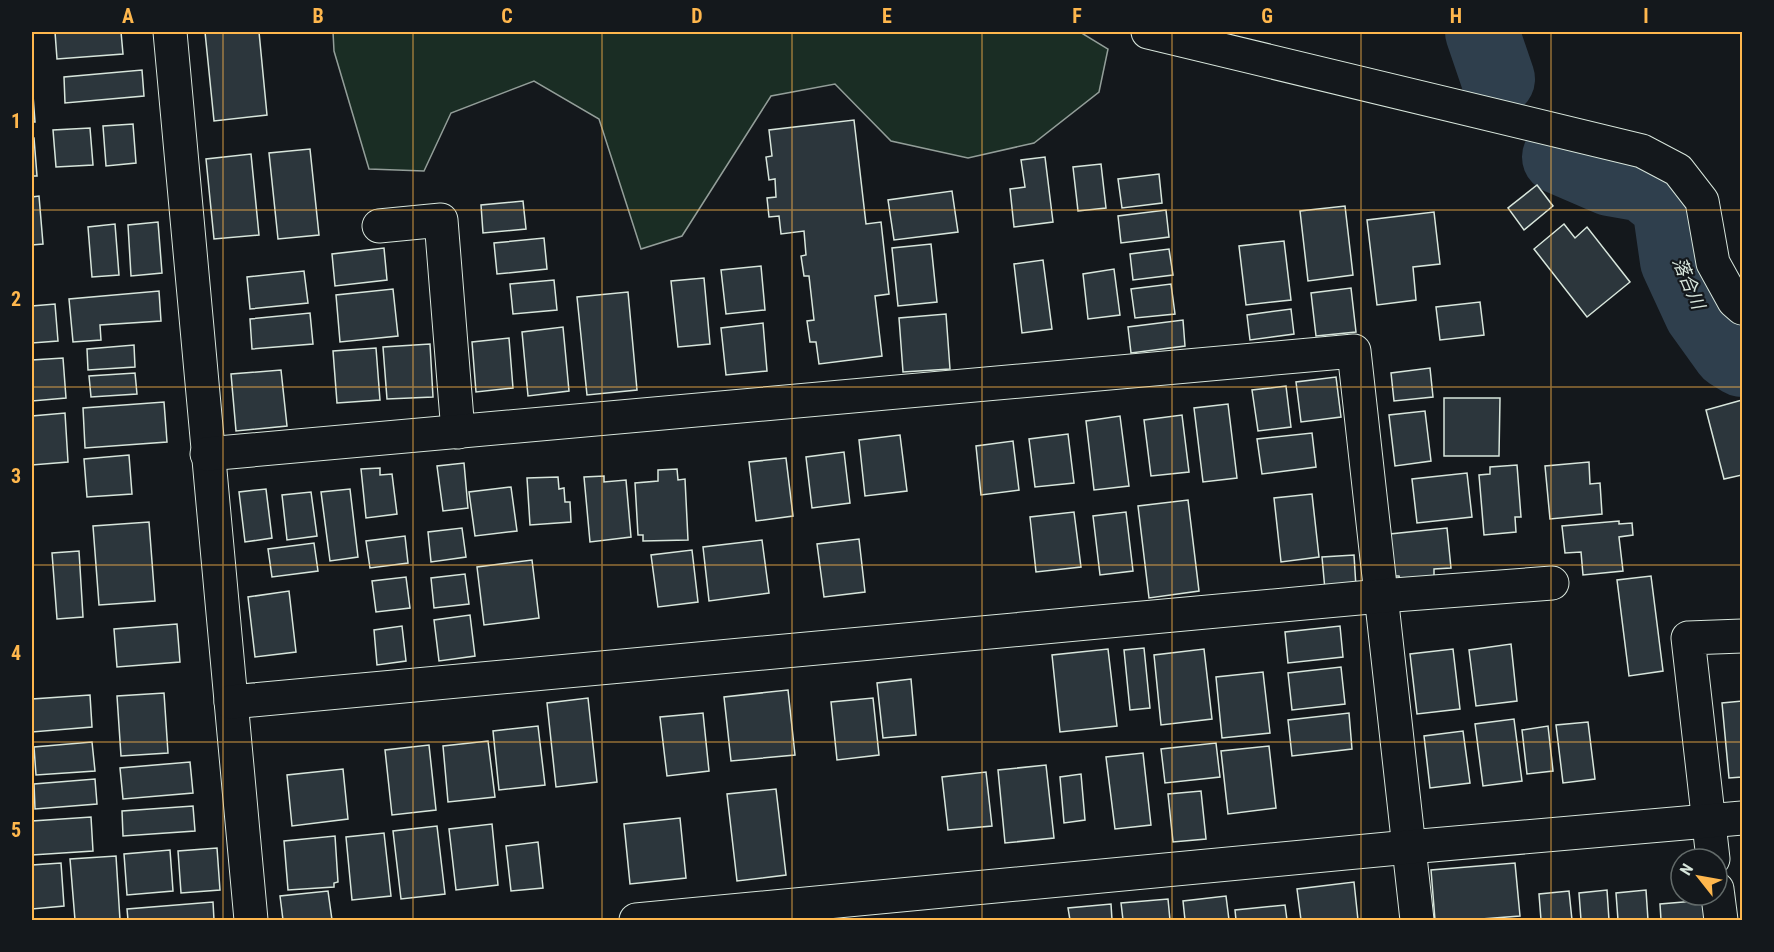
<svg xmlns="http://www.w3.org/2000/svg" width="1774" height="952" font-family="'Roboto Condensed','Noto Sans JP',sans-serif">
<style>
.green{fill:#1a2d24;stroke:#939e99;stroke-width:1.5}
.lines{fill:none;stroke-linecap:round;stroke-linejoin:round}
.river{stroke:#2f3f4d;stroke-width:74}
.building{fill:#2c363c;stroke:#d8e6dc;stroke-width:1.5}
.minor-casing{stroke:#d8e6dc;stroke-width:35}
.minor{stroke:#14181c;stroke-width:33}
.grid{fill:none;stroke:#ffb74d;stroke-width:1.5;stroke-opacity:0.55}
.labels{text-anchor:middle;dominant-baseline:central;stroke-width:4.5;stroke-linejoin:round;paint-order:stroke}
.water-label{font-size:18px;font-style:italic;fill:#d8e6dc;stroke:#14181c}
.neatline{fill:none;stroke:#ffb74d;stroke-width:2}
.grid-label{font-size:20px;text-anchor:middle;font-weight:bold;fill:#ffb74d}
</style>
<rect width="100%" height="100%" fill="#14181c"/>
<!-- green -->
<path class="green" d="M333 32H1080L1108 49 1099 92 1034 143 968 158 891 141 835 84 771 96 682 236 641 249 599 119 534 81 451 113 424 171 369 169 334 51Z"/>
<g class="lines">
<!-- river -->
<g class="river">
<path d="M1482 32 1498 79"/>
<path d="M1559 157 1610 179 1644 185 1669 205 1677 261 1701 313 1729 352 1742 360"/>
</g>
</g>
<!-- building -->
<g class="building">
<path d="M55 32H121L123 54 57 59Z"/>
<path d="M205 32H259L267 115 214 121Z"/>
<path d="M142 70 144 96 65 103 64 77Z"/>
<path d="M32 82 35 122H32Z"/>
<path d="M854 120 866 224 881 222 889 294 875 296 882 356 819 364 816 342H810L807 321 814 320 809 276H804L801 256 806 255 804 231 781 234 779 216 769 217 767 198 776 197 775 179 769 180 766 157 772 156 769 130Z"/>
<path d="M133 124 136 163 106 166 103 126Z"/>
<path d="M90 128 93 165 56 167 53 130Z"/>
<path d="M32 138H34L37 176H32Z"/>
<path d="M310 149 319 235 278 239 269 153Z"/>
<path d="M251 154 259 235 214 239 206 159Z"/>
<path d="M1045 157 1053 222 1014 227 1010 189 1025 187 1021 160Z"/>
<path d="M1101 164 1106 208 1078 211 1073 167Z"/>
<path d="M1159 174 1162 203 1122 208 1118 179Z"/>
<path d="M1537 185 1553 206 1524 230 1508 208Z"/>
<path d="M952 191 958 232 894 240 888 200Z"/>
<path d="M39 196 43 244 32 245V197Z"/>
<path d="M523 201 526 229 483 233 481 205Z"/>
<path d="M1345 206 1353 275 1308 281 1300 211Z"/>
<path d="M1166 210 1169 237 1121 243 1118 216Z"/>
<path d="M1434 212 1440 264 1413 267 1416 300 1377 305 1367 220Z"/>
<path d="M158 222 162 273 131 276 128 225Z"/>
<path d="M115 224 119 275 92 277 88 227Z"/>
<path d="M1564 224 1575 238 1587 227 1630 282 1587 317 1534 249Z"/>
<path d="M544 238 547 269 497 274 494 243Z"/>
<path d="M1284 241 1291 300 1246 305 1239 246Z"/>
<path d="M931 244 937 302 898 306 892 248Z"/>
<path d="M384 248 387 280 335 286 332 254Z"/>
<path d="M1169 249 1173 275 1133 280 1130 254Z"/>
<path d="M1043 260 1052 329 1022 333 1014 264Z"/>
<path d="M761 266 765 310 726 314 721 270Z"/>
<path d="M1114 269 1120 315 1088 319 1083 274Z"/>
<path d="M304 271 308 303 250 309 247 277Z"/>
<path d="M704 278 710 344 678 347 671 281Z"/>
<path d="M554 280 557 310 513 314 510 284Z"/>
<path d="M1171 284 1175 314 1135 318 1131 289Z"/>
<path d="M1351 288 1356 332 1316 336 1311 293Z"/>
<path d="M393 289 398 336 340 342 336 295Z"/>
<path d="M159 291 161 321 100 325 101 340 73 342 69 299Z"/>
<path d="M628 292 637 390 587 395 577 297Z"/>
<path d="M1480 302 1484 335 1440 340 1436 307Z"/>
<path d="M55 304 58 341 32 343V306Z"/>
<path d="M1291 309 1294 334 1250 340 1247 315Z"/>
<path d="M310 313 313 344 252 349 250 319Z"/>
<path d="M946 314 950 369 903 372 899 318Z"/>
<path d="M1183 320 1185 346 1131 353 1128 327Z"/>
<path d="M763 323 767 371 726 375 721 328Z"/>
<path d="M563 327 569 391 528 396 522 332Z"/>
<path d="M509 338 513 388 476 392 472 342Z"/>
<path d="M430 344 433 397 387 399 383 347Z"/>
<path d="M134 345 135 367 88 370 87 349Z"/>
<path d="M376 348 380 400 337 403 333 351Z"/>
<path d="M63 358 66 398 32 401V360Z"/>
<path d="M1430 368 1433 397 1394 401 1391 373Z"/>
<path d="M281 370 287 426 236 431 231 374Z"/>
<path d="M135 373 137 394 91 397 89 376Z"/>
<path d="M1336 377 1341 417 1301 422 1296 382Z"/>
<path d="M1286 386 1291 427 1258 431 1252 390Z"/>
<path d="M1444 398H1500L1499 456H1444Z"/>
<path d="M1742 400V475L1724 479 1706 410Z"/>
<path d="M164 402 167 442 85 448 83 408Z"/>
<path d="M1228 404 1237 478 1203 482 1194 408Z"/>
<path d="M1425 411 1431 461 1395 466 1389 415Z"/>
<path d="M65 413 68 462 32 465V416Z"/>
<path d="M1182 415 1189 472 1151 476 1144 420Z"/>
<path d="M1120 416 1129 486 1094 490 1086 421Z"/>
<path d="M1312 433 1316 467 1262 474 1257 439Z"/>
<path d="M1068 434 1074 483 1035 487 1029 439Z"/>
<path d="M900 435 907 491 865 496 859 440Z"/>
<path d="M1013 441 1019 490 981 495 976 446Z"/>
<path d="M844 452 850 503 812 508 806 457Z"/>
<path d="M129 455 132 494 87 497 84 459Z"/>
<path d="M786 458 793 516 756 521 749 462Z"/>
<path d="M1589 462 1590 484 1600 483 1602 514 1550 519 1545 466Z"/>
<path d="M464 463 468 508 443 511 437 466Z"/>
<path d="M1517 465 1521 517H1515L1516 532 1484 535 1479 475 1490 474V467Z"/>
<path d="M380 468V475L392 474 397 514 366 518 361 469Z"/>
<path d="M677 469 678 480 685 479 688 540 643 541V535H638L635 483 658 481V470Z"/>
<path d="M1467 473 1472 517 1417 523 1412 479Z"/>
<path d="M604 476V482L626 480 631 537 590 542 584 477Z"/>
<path d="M558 477 559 489 564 488 565 502H570L571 522 530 525 527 478Z"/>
<path d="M511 487 517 531 475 536 469 492Z"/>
<path d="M266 489 272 538 245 542 239 492Z"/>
<path d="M350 489 358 557 330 561 321 492Z"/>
<path d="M311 492 317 536 287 540 282 495Z"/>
<path d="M1312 494 1319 557 1281 562 1274 498Z"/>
<path d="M1188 500 1199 591 1149 598 1138 506Z"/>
<path d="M1074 512 1081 567 1036 572 1030 517Z"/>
<path d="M1126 512 1133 571 1100 575 1093 516Z"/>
<path d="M1619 521V524L1632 523 1633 535 1619 537 1623 571 1583 575 1581 552 1565 553 1562 526Z"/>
<path d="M149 522 155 601 99 605 93 526Z"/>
<path d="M462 528 466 557 431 562 428 532Z"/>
<path d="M1447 528 1451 568 1434 569V576L1400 579 1399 576H1394L1390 534Z"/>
<path d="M405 536 408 563 370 568 366 541Z"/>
<path d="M859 539 865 592 824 597 817 544Z"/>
<path d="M762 540 769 593 709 601 703 547Z"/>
<path d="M314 543 318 571 272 577 268 549Z"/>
<path d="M692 550 698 602 658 607 651 555Z"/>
<path d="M79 551 83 617 57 619 52 553Z"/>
<path d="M1354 555 1356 587 1325 590 1322 557Z"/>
<path d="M532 560 539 618 484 625 477 567Z"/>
<path d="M465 574 469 604 434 608 431 578Z"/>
<path d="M1651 576 1663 671 1629 676 1617 580Z"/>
<path d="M406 577 410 608 376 612 372 581Z"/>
<path d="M289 591 296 652 255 657 248 597Z"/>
<path d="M470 615 475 656 439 661 434 620Z"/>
<path d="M177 624 180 662 117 667 114 629Z"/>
<path d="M402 626 406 661 377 665 374 630Z"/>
<path d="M1340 626 1343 657 1288 663 1285 632Z"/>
<path d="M1511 644 1517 701 1476 706 1469 650Z"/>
<path d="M1144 648 1150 708 1130 710 1124 650Z"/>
<path d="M1108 649 1117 726 1060 732 1052 655Z"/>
<path d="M1204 649 1212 719 1161 725 1154 655Z"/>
<path d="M1453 649 1460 709 1417 714 1410 654Z"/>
<path d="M1341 667 1345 704 1292 710 1288 673Z"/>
<path d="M1263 672 1270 733 1222 738 1216 677Z"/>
<path d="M911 679 916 735 883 738 877 683Z"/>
<path d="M788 690 795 755 731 761 724 697Z"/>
<path d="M164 693 168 753 121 756 117 696Z"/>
<path d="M90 695 92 727 32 732V699Z"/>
<path d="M588 698 597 782 556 787 547 703Z"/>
<path d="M873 698 879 755 837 760 831 702Z"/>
<path d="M1742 701V777L1729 778 1722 703Z"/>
<path d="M703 713 709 771 667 776 660 717Z"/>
<path d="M1349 713 1352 749 1292 756 1288 720Z"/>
<path d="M1514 719 1522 781 1483 786 1475 724Z"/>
<path d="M1588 722 1595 779 1563 783 1556 725Z"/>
<path d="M538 726 545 785 499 790 493 731Z"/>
<path d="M1548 726 1553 771 1527 774 1522 730Z"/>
<path d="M1463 731 1470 783 1430 788 1424 736Z"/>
<path d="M488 741 495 797 448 802 443 746Z"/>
<path d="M92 742 95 771 36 775 34 747Z"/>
<path d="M1216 743 1220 777 1165 783 1161 749Z"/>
<path d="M429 745 436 810 392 815 385 750Z"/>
<path d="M1269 746 1276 808 1228 814 1221 751Z"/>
<path d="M1143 753 1151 825 1115 829 1106 757Z"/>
<path d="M190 762 193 793 123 799 120 768Z"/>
<path d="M1046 765 1054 838 1005 843 998 770Z"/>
<path d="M343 769 348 819 292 826 287 775Z"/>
<path d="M986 772 992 826 948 830 942 777Z"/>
<path d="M1081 774 1085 820 1064 823 1060 777Z"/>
<path d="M95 779 97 804 35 809 34 784Z"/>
<path d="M776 789 786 875 737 881 727 794Z"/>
<path d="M1201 791 1206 839 1173 842 1168 794Z"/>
<path d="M193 806 195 831 123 836 122 811Z"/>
<path d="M91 817 93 851 32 855V821Z"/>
<path d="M680 818 686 878 630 884 624 824Z"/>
<path d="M492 824 498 885 456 890 449 829Z"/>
<path d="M437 826 445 894 401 899 393 831Z"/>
<path d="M384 833 391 896 352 900 346 837Z"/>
<path d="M335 836 338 882 334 883V887L288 890 284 841Z"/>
<path d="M538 842 543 888 511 891 506 846Z"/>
<path d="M217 848 220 890 181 893 178 851Z"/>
<path d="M170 850 173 891 127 895 124 854Z"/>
<path d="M116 856 120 920H75L70 859Z"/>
<path d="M61 863 64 906 32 909V865Z"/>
<path d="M1515 863 1520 916 1468 920H1435L1431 870Z"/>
<path d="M1354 882 1358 920H1301L1297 889Z"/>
<path d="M1607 890 1609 920H1581L1579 893Z"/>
<path d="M1646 890 1648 920H1618L1616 893Z"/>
<path d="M328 891 332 920H283L280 896Z"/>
<path d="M1569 891 1572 920H1541L1539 894Z"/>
<path d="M1226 896 1229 920H1185L1183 901Z"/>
<path d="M1168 899 1170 920H1123L1121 903Z"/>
<path d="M1707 900 1708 920H1661L1660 904Z"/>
<path d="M213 902 214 920H128L127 909Z"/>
<path d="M1111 904 1112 920H1070L1068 908Z"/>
<path d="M1285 905 1287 920H1236L1235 910Z"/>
</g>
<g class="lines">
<!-- minor casing -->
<g class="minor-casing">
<g id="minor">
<path d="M170 32 251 920"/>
<path d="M1148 32 1642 151 1678 170 1702 201 1713 263 1734 301 1742 308"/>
<path d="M379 226 441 220 458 432"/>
<path d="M207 454 1354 351 1417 920"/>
<path d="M231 702 1381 596 1552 583"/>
<path d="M1713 859 1688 638 1742 636"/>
<path d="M1717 889 1721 920"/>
<path d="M636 920 1409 847 1742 818"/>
</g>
</g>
<!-- minor -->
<use href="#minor" class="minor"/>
</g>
<!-- grid -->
<path class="grid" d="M223 32V920M413 32V920M602 32V920M792 32V920M982 32V920M1172 32V920M1361 32V920M1551 32V920M32 210H1742M32 387H1742M32 565H1742M32 742H1742"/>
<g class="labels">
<!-- water labels -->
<g class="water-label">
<text transform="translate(1689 283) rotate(67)">落合川</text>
</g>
</g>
<!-- border -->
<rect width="1774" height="952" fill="none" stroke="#14181c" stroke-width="66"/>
<!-- north arrow -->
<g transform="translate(1699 877) rotate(301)"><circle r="28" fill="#14181c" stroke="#626a69" stroke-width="1.5"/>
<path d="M0-4.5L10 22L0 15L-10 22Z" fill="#ffb74d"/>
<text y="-9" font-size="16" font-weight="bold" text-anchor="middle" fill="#d8e6dc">N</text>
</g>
<rect x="33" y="33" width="1708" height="886" class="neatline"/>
<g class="grid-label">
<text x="128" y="23">A</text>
<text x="318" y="23">B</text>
<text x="507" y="23">C</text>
<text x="697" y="23">D</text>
<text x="887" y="23">E</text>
<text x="1077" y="23">F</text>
<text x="1267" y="23">G</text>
<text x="1456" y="23">H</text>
<text x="1646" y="23">I</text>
<text x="16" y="128">1</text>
<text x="16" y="306">2</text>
<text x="16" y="483">3</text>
<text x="16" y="660">4</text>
<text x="16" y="837">5</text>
</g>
</svg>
